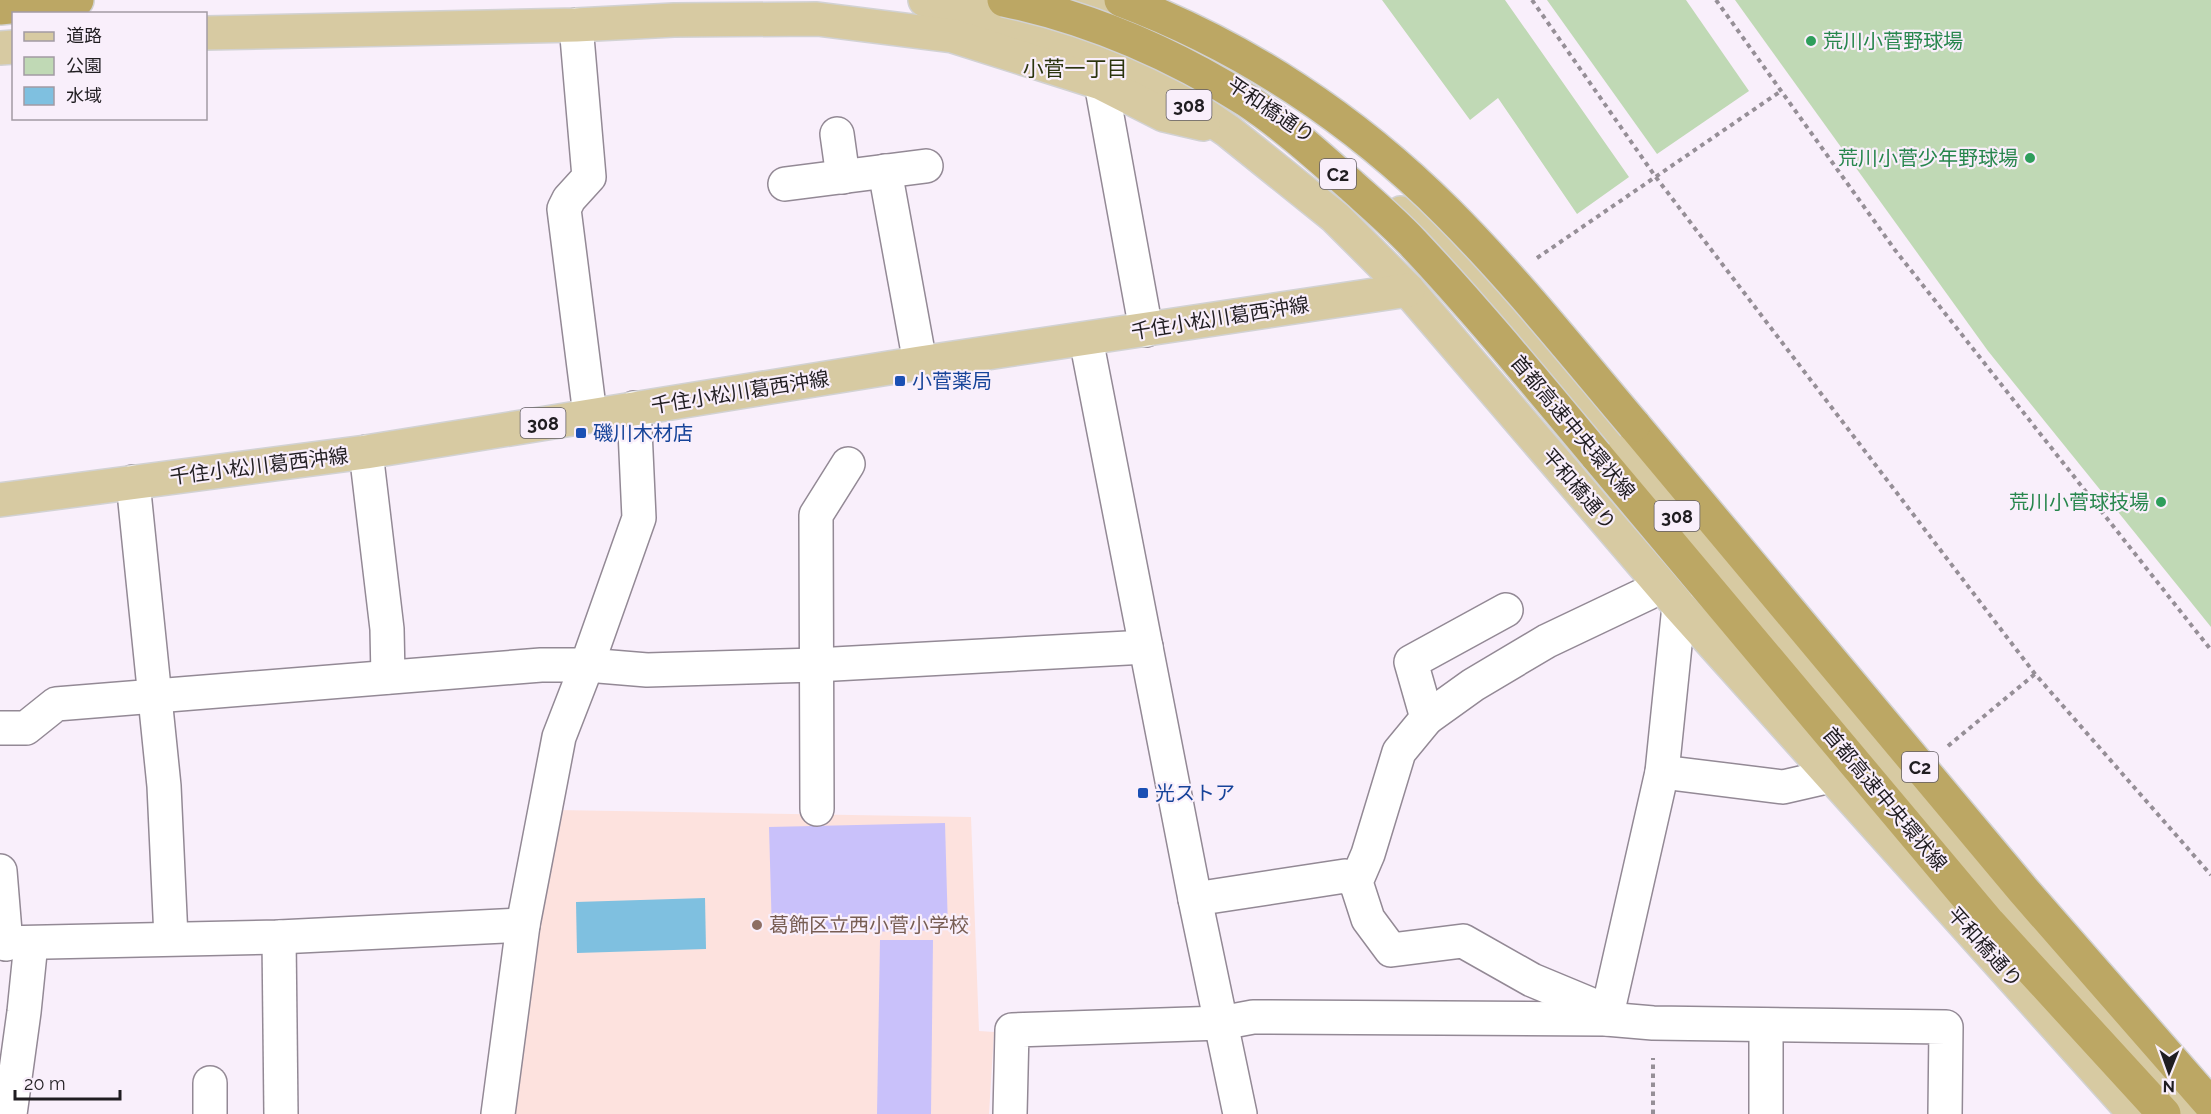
<svg xmlns="http://www.w3.org/2000/svg" width="2211" height="1114" font-family="Raleway,'Noto Sans JP',sans-serif">
<style>
.education{fill:#fde2de}
.green{fill:#c0d9b5}
.water{fill:#7fc0e0}
.building{fill:#c9c1fa}
.lines{fill:none;stroke-linecap:round;stroke-linejoin:round}
.minor-casing{stroke:#938995;stroke-width:36}
.major-casing{stroke:#d2d2d3;stroke-width:36}
.highway-casing{stroke:#d2d2d3;stroke-width:36}
.path{stroke:#968f97;stroke-width:4;stroke-dasharray:4.5 4.5;stroke-linecap:butt}
.minor{stroke:#fff;stroke-width:33}
.major{stroke:#d7caa2;stroke-width:33}
.highway{stroke:#bca764;stroke-width:33}
.highway-bridge-casing{stroke:#d2d2d3;stroke-width:36;stroke-linecap:butt}
.highway-bridge{stroke:#bca764;stroke-width:33}
.leisure-dot{fill:#2e9e5b;stroke:#f9effb;stroke-width:2}
.transit-dot{fill:#1a4fb4;stroke:#f9effb;stroke-width:2}
.education-dot{fill:#8d6e63;stroke:#f9effb;stroke-width:2}
.labels{text-anchor:middle;dominant-baseline:central;stroke-width:4.5;stroke-linejoin:round;paint-order:stroke}
.shield{fill:#f9effb;stroke:#615c62;stroke-width:1.5}
.shield-label{font-size:18px;font-weight:bold;fill:#201d21}
.leisure-label{font-size:20px;fill:#27864d;stroke:#f9effb;text-anchor:end}
.street-label{font-size:20px;fill:#201d21;stroke:#f9effb}
.transit-label{font-size:20px;fill:#164399;stroke:#f9effb;text-anchor:start}
.education-label{font-size:20px;fill:#785e54;stroke:#f9effb;text-anchor:start}
.neighbourhood-label{font-size:21px;fill:#2c350f;stroke:#f9effb}
</style>
<rect width="100%" height="100%" fill="#f9effb"/>
<!-- education -->
<path class="education" d="M556 810 971 817 979 1031 994 1032 989 1114H512Z"/>
<!-- green -->
<g class="green">
<path d="M1382 0H1505L1629 177 1577 214 1498 98 1470 120Z"/>
<path d="M1547 0H1686L1749 91 1657 154Z"/>
<path d="M1735 0H2211V627L1988 351Z"/>
</g>
<!-- water -->
<path class="water" d="M705 898 706 949 577 953 576 902Z"/>
<!-- building -->
<g class="building">
<path d="M945 823 948 930 772 934 769 827Z"/>
<path d="M880 940H933L931 1114H877Z"/>
</g>
<g class="lines">
<!-- minor casing -->
<g class="minor-casing">
<g id="minor">
<path d="M576 25 589 177 569 199 564 209 590 415"/>
<path d="M1101 83 1146 330"/>
<path d="M837 134 843 177"/>
<path d="M885 171 920 363"/>
<path d="M785 184 926 166"/>
<path d="M1086 339 1195 899 1240 1114"/>
<path d="M366 452 387 629 388 677"/>
<path d="M133 482 164 786 171 938"/>
<path d="M1506 610 1411 662 1427 718 1399 752 1368 854 1356 882 1368 919 1391 950 1463 941 1532 980 1609 1012"/>
<path d="M1427 718 1473 685 1547 641 1648 593"/>
<path d="M0 728H26L56 704 541 665H587L647 670 816 665 1146 647"/>
<path d="M1662 772 1783 787 1831 776"/>
<path d="M817 809 816 515 848 464"/>
<path d="M0 871 6 944"/>
<path d="M1195 899 1345 876 1356 882"/>
<path d="M279 937 281 1114"/>
<path d="M0 943 279 937 523 925"/>
<path d="M1606 1019 1662 772 1679 606"/>
<path d="M10 1114 24 1012 31 943"/>
<path d="M210 1114V1083"/>
<path d="M498 1114 523 925 559 737 587 665 639 518 634 408"/>
<path d="M1010 1114 1012 1030 1221 1023 1253 1017 1606 1019 1653 1023 1946 1027 1945 1114"/>
<path d="M1766 1114V1025"/>
</g>
</g>
<!-- major casing -->
<g class="major-casing">
<g id="major">
<path d="M925 0 1031 27 1116 59 1151 78 1228 131 1335 217 1408 290 1679 606 2135 1114"/>
<path d="M1089 0 1130 18 1187 53"/>
<path d="M206 33 576 25 674 20 817 19 953 36 1101 83 1164 115 1203 124"/>
<path d="M0 48 14 47"/>
<path d="M1401 213 1458 262 2193 1114"/>
<path d="M0 500 366 452 920 363 1408 290"/>
</g>
</g>
<!-- highway casing -->
<g class="highway-casing">
<g id="highway">
<path d="M0 8 77 0"/>
<path d="M1634 425 2023 890 2211 1105"/>
<path d="M1596 455 1989 923 2164 1114"/>
</g>
</g>
<!-- path -->
<g class="path">
<path d="M1532 0 1655 176 2035 674 2211 875"/>
<path d="M1716 0 1895 250 2211 650"/>
<path d="M1537 258 1781 91"/>
<path d="M1948 746 2035 674"/>
<path d="M1653 1114V1058"/>
</g>
<!-- minor -->
<use href="#minor" class="minor"/>
<!-- major -->
<use href="#major" class="major"/>
<!-- highway -->
<use href="#highway" class="highway"/>
<!-- highway-bridge casing -->
<g class="highway-bridge-casing">
<g id="highway-bridge">
<path d="M1004 0C1090 18 1171 53 1246 100 1284 125 1318 156 1352 186 1372 204 1393 222 1412 242 1476 310 1536 383 1596 455"/>
<path d="M1121 0C1244 46 1355 120 1447 212 1514 279 1573 353 1634 425"/>
</g>
</g>
<!-- highway-bridge -->
<use href="#highway-bridge" class="highway-bridge"/>
</g>
<!-- markers -->
<g class="leisure-dot">
<circle cx="1811" cy="41" r="6"/>
<circle cx="2030" cy="158" r="6"/>
<circle cx="2161" cy="502" r="6"/>
</g>
<g class="transit-dot">
<rect x="894" y="375" width="12" height="12" rx="3"/>
<rect x="575" y="427" width="12" height="12" rx="3"/>
<rect x="1137" y="787" width="12" height="12" rx="3"/>
</g>
<circle class="education-dot" cx="757" cy="925" r="6"/>
<g class="labels">
<!-- shield labels -->
<g class="shield">
<rect x="1166.5" y="90" width="45" height="30" rx="4.5"/>
<rect x="1320" y="159" width="36" height="30" rx="4.5"/>
<rect x="520.5" y="408" width="45" height="30" rx="4.5"/>
<rect x="1654.5" y="501" width="45" height="30" rx="4.5"/>
<rect x="1902" y="752" width="36" height="30" rx="4.5"/>
</g>
<g class="shield-label">
<text x="1189" y="105">308</text>
<text x="1338" y="174">C2</text>
<text x="543" y="423">308</text>
<text x="1677" y="516">308</text>
<text x="1920" y="767">C2</text>
</g>
<!-- leisure labels -->
<g class="leisure-label">
<text x="1823" y="41" text-anchor="start">荒川小菅野球場</text>
<text x="2018" y="158">荒川小菅少年野球場</text>
<text x="2149" y="502">荒川小菅球技場</text>
</g>
<!-- street labels -->
<g class="street-label">
<text transform="translate(1271 110) rotate(34)">平和橋通り</text>
<text transform="translate(1220 318) rotate(-9)">千住小松川葛西沖線</text>
<text transform="translate(740 392) rotate(-9)">千住小松川葛西沖線</text>
<text transform="translate(1573 427) rotate(50)">首都高速中央環状線</text>
<text transform="translate(259 466) rotate(-7)">千住小松川葛西沖線</text>
<text transform="translate(1579 489) rotate(49)">平和橋通り</text>
<text transform="translate(1885 799) rotate(50)">首都高速中央環状線</text>
<text transform="translate(1985 947) rotate(48)">平和橋通り</text>
</g>
<!-- transit labels -->
<g class="transit-label">
<text x="912" y="381">小菅薬局</text>
<text x="593" y="433">磯川木材店</text>
<text x="1155" y="793">光ストア</text>
</g>
<!-- education labels -->
<g class="education-label">
<text x="769" y="925">葛飾区立西小菅小学校</text>
</g>
<!-- neighbourhood labels -->
<g class="neighbourhood-label">
<text x="1075" y="68">小菅一丁目</text>
</g>
</g>
<!-- legend -->
<rect x="12" y="12" width="195" height="108" fill="#f9effb" stroke="#a29ba4" stroke-width="1.5"/>
<rect x="24" y="32" width="30" height="9" fill="#d7caa2" stroke="#a29ba4" stroke-width="1.5"/>
<text x="66" y="42" font-size="18" fill="#201d21">道路</text>
<rect x="24" y="57" width="30" height="18" fill="#c0d9b5" stroke="#a29ba4" stroke-width="1.5"/>
<text x="66" y="72" font-size="18" fill="#201d21">公園</text>
<rect x="24" y="87" width="30" height="18" fill="#7fc0e0" stroke="#a29ba4" stroke-width="1.5"/>
<text x="66" y="102" font-size="18" fill="#201d21">水域</text>
<!-- north arrow -->
<g transform="translate(2169 1072) rotate(181)" stroke="#f9effb" stroke-width="4.5" paint-order="stroke">
<path d="M0-4.5L10 22L0 15L-10 22Z" fill="#201d21"/>
<text y="-9" font-size="16" font-weight="bold" text-anchor="middle" fill="#201d21">N</text>
</g>
<!-- scale -->
<path d="M15 1090v9h105v-9" fill="none" stroke="#201d21" stroke-width="3"/>
<text x="24" y="1090" font-size="18" fill="#201d21" stroke="#f9effb" stroke-width="4.5" paint-order="stroke">20 m</text>
</svg>
